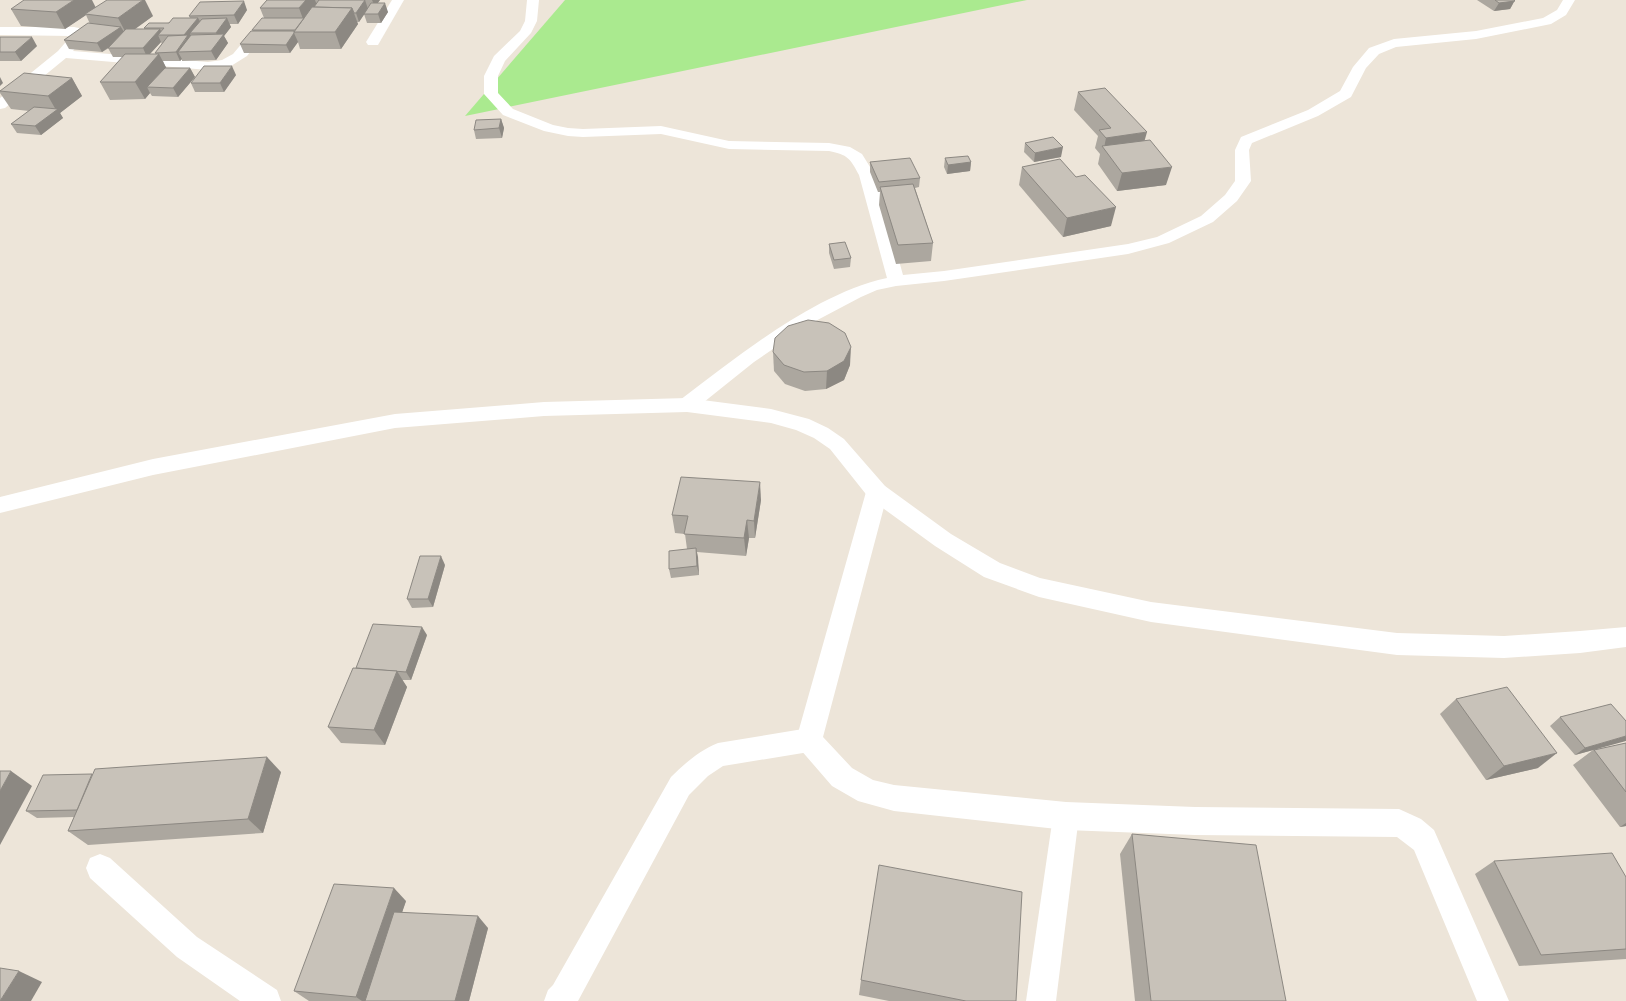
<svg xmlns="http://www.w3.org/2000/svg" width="1626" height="1001" font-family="'Varela Round',sans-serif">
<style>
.green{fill:#aaea8f}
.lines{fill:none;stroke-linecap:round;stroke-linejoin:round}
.lane{fill:#fff;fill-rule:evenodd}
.street{fill:#fff;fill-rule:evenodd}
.secondary{fill:#fff;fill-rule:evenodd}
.wall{fill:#aca79f;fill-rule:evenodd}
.shaded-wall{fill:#8c8882}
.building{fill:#c8c2b9;stroke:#8c8882}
</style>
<rect width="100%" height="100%" fill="#ede5d9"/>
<!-- green -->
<path class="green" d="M565 0H1027L465 116Z"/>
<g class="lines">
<!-- lane -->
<g class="lane">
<path d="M527 0H539L537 21 531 33 505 61 498 76V93L513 109 553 125 568 128 583 129 661 126 729 141 829 143 850 147 862 154 875 175 903 275 944 271 1128 244 1157 237 1201 216 1225 195 1235 181V150L1241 137 1308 110 1340 91 1353 67 1369 48 1394 39 1476 31 1543 18 1557 10 1563 0H1575L1566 15 1551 24 1476 39 1396 47 1379 54 1366 68 1351 97 1318 116 1252 143 1249 150 1251 181 1237 201 1213 222 1169 243 1128 254 944 281 896 286 877 290 861 297 808 325 754 362 694 410 687 412 680 410 677 405 680 400C726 365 770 330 821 303 843 292 863 283 887 278L859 175C850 158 848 155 829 151L729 149 661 134 583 137 568 136 544 131 503 115 484 94V76L494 56 520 31 525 21Z"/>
<path d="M809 728 818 732 822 740 818 748 809 752 723 766 708 776 689 795 578 1001H544L548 990 553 985 671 777C685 763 699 751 718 743Z"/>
<path d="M1066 803 1075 807 1079 816 1056 1001H1026L1053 816 1057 807Z"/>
<path d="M100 854 110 858 197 937 277 990 281 1001H240L177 957 90 878 86 868 90 858Z"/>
</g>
<!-- street -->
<g class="street">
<path d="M278 0H291L247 56 231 66 208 70 66 58 5 108 0 109V98L58 51 71 36 0 35V27H74L79 28 85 36 73 51 208 62 222 60 233 54Z"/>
<path d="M392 0H404L378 45H368L366 42Z"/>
<path d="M877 484 885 486 888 492 823 737 852 768 873 780 894 785 1066 802 1195 807 1399 809 1421 819 1434 830 1509 1001H1477L1414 850 1397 837 1195 835 1066 830 894 811 858 801 832 786 800 749 796 740 866 492 869 486Z"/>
</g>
<!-- secondary -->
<path class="secondary" d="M687 398 771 409 809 419 828 428 844 439 885 486 951 534 1000 563 1040 578 1151 602 1397 633 1504 636 1580 631 1626 627V647L1580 653 1504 658 1397 655 1151 622 1039 597 984 577 935 546 869 498 830 449 814 438 796 430 771 423 687 412 544 416 395 428 153 475 0 513V497L153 459 395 414 544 402Z"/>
</g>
<!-- wall -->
<g class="wall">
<path d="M267 0H380L377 3 388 12 381 23H367L364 14 359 22H357L358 24 341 49H300L298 42 290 53H244L240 44 253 31 252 30 264 18 260 8Z"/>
<path d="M1477 0H1515L1510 9 1494 11Z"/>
<path d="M96 7 153 16 134 29H144V28L190 18 189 16 247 10 238 24H229L231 27 224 36 228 43 216 60 182 61V59L180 61H163L166 68H190L195 77 178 97 152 96 150 93 145 99 110 100 100 82 123 57H113L108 48H109L102 52 69 49 64 40 90 24 86 15 65 29 21 26 11 9ZM161 42 162 44 155 53 156 54H150Z"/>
<path d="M0 37 37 46 21 61H0Z"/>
<path d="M236 75 224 92H195L191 83Z"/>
<path d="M72 78 82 96 60 113 63 118 41 135 17 133 11 124 29 111 11 109 0 93V91Z"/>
<path d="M1078 92 1144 141 1166 185 1117 191 1098 164 1100 154 1095 148 1098 136 1074 110Z"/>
<path d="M501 119 504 128 502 138 476 139 474 130Z"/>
<path d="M1025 143 1061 157 1034 162 1024 152Z"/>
<path d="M945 158 971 162 970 171 947 174 944 167Z"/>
<path d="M870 162 920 178 919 187 915 188 933 243 931 261 896 264 879 205 880 192H878L870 172Z"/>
<path d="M1022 167 1076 177 1111 226 1063 237 1019 185Z"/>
<path d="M829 244 851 258 850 267 834 269 829 253Z"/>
<path d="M773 352 850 365 844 380 826 389 805 391 785 384 774 371Z"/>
<path d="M761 500 755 538H749L746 556 697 552 699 575 671 578 669 569 687 549 685 534 675 533 672 515Z"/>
<path d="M445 565 433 607 412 608 407 599Z"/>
<path d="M427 635 411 680H402L407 687 385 745 341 743 328 727 356 668Z"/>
<path d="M1456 699 1538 768 1486 780 1440 714Z"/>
<path d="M1560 717 1599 749 1626 743V826L1620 827 1573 765 1593 750 1575 755 1550 726Z"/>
<path d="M281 772 263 833 88 845 68 831 74 817 37 818 26 811Z"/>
<path d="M1132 834 1286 1001H1135L1120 854Z"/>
<path d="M1494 861 1626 877V959L1519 966 1475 874Z"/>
<path d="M406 901 402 912 488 928 469 1001H309L294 991Z"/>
<path d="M861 980 1016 1001H889L859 995Z"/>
</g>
<!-- shaded-wall -->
<g class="shaded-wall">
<path d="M74 0H92L96 8 85 14 86 15 65 29 56 12Z"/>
<path d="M143 0H145L153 16 127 35 118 18Z"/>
<path d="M306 0H315L318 8 303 19 299 8Z"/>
<path d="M365 0 368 9 359 22 356 13Z"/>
<path d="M372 0H380L375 7Z"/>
<path d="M1504 0H1515L1510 9 1494 11 1499 3Z"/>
<path d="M244 1 247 10 238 24 234 15Z"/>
<path d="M385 3 388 12 381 23 378 14Z"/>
<path d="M352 8 358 24 341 49 335 32Z"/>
<path d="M198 18 203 26 190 33 192 39 178 52 182 59 180 61 176 52 186 39 184 35Z"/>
<path d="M227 18 231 27 224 36 228 43 216 60 211 51 219 41 216 33Z"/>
<path d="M121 27 126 35 102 52 97 43Z"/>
<path d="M160 29 163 35H158L161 42 147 57 143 48Z"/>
<path d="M294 33 298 42 290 53 286 45Z"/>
<path d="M32 37 37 46 21 61 15 52Z"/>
<path d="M159 54 168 71 147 87 150 93 145 99 135 82Z"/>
<path d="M232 66 236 75 224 92 220 83Z"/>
<path d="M190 68 195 77 178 97 173 88Z"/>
<path d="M0 77 3 83 0 86Z"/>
<path d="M72 78 82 96 60 113 63 118 41 135 35 126 56 110 48 96Z"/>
<path d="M501 119 504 128 502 138 499 128Z"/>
<path d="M1147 132 1142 150 1104 148 1106 138Z"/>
<path d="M1063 147 1061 157 1034 162 1035 153Z"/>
<path d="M971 162 970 171 947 174 948 165Z"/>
<path d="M1172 167 1166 185 1117 191 1122 173Z"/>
<path d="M1116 207 1111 226 1063 237 1067 218Z"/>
<path d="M851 347 850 365 844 380 826 389 827 371Z"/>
<path d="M760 482 761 500 755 538 754 521Z"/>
<path d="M747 520 749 538 746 556 744 538Z"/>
<path d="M696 548 698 557 699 575 697 566Z"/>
<path d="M441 556 445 565 433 607 428 599Z"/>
<path d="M422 627 427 635 411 680 406 672Z"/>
<path d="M397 671 407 687 385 745 374 730Z"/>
<path d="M1626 736V741L1575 755 1585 748Z"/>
<path d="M1557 753 1538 768 1486 780 1504 766Z"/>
<path d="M267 757 281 772 263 833 248 819Z"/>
<path d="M11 771 32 786 0 845V791Z"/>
<path d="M1626 823V826L1620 827Z"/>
<path d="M394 888 406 901 372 1001H362L356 997Z"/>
<path d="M478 916 488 928 469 1001H455Z"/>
<path d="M19 971 42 982 31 1001H0Z"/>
</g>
<!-- building -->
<g class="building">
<path d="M24 0H74L56 12 11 9Z"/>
<path d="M107 0H143L118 18 85 14Z"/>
<path d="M267 0H306L299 8H260Z"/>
<path d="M319 0H365L356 13H354L352 8 314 7Z"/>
<path d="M1495 0H1514L1515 1 1499 3Z"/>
<path d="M244 1 234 15 189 16 200 2Z"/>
<path d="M371 3H385L378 14H364Z"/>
<path d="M312 7 352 8 335 32H294Z"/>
<path d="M173 18H198L184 35H158L164 28H144L149 23H169Z"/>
<path d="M227 18 216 33H190L202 19Z"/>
<path d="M262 18H304L295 30H252Z"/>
<path d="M88 23 121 27 97 43 64 40Z"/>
<path d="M126 29H160L143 48H108Z"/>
<path d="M251 31H294V33L286 45 240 44Z"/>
<path d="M224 34 211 51 178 52 191 35Z"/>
<path d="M188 35 176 52 155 53 168 36Z"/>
<path d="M0 37H32L15 52H0Z"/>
<path d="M125 54H159L135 82H100Z"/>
<path d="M204 66H232L220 83H191Z"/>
<path d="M165 68H190L173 88 147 87Z"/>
<path d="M24 73 72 78 48 96 0 91Z"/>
<path d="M1105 88 1147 132 1106 138 1099 130 1111 128 1078 92Z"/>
<path d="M34 107 58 109 35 126 11 124Z"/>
<path d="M501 119 499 128 474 130 476 120Z"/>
<path d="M1053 137 1063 147 1035 153 1025 143Z"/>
<path d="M1150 140 1172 167 1122 173 1102 146Z"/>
<path d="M968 156 971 162 948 165 945 158Z"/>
<path d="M910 158 920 178 879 182 870 162Z"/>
<path d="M1060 159 1076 177 1085 175 1116 207 1067 218 1022 167Z"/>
<path d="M913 184 933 243 898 245 880 187Z"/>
<path d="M845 242 851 258 834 260 829 244Z"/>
<path d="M808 320 829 323 845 333 851 347 844 361 827 371 804 372 784 365 773 352 775 338 788 326Z"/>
<path d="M681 477 760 482 754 521 747 520 744 538 684 534 688 516 672 515Z"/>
<path d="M696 548 697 566 669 569V551Z"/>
<path d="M420 556H441L428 599H407Z"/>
<path d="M373 624 422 627 406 672 356 668Z"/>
<path d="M353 668 397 671 374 730 328 727Z"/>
<path d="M1507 687 1557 753 1504 766 1456 699Z"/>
<path d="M1611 704 1626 721V736L1585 748 1560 717Z"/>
<path d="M1626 743V792L1594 750Z"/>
<path d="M267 757 248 819 68 831 95 769Z"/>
<path d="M0 771H11L0 791Z"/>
<path d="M92 774 77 810 26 811 43 775Z"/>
<path d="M1132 834 1256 845 1286 1001H1151Z"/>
<path d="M1612 853 1626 877V949L1541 955 1494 861Z"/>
<path d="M879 865 1022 892 1016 1001H966L861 980Z"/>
<path d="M334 884 394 888 356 997 294 991Z"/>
<path d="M394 912 478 916 455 1001H365Z"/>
<path d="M0 968 19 971 0 1001Z"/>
</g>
</svg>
